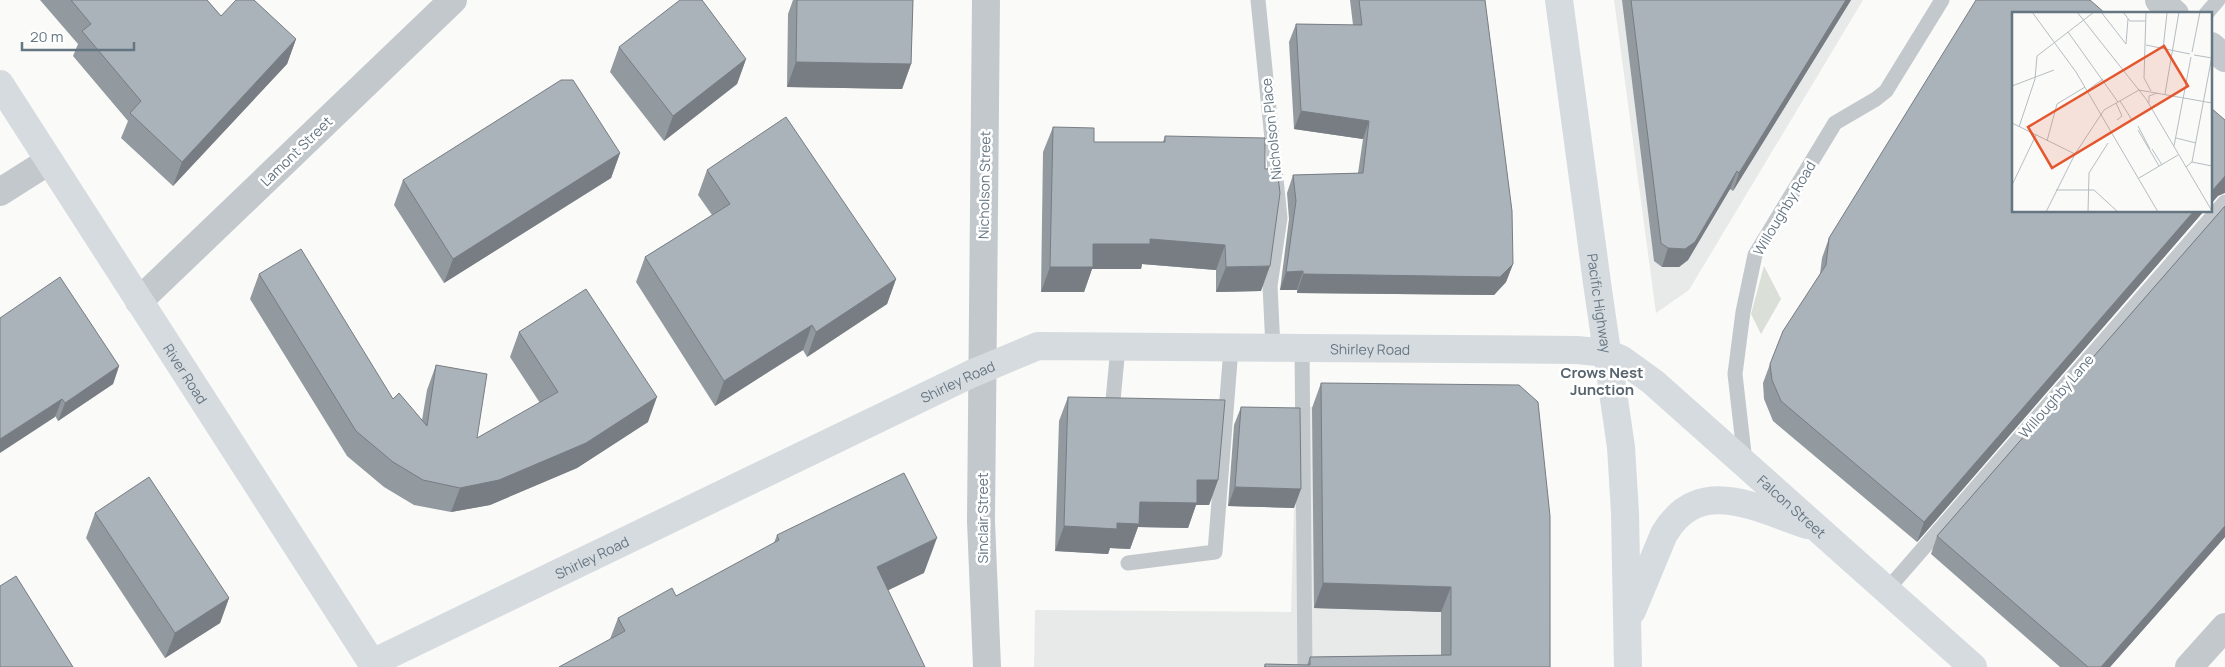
<svg xmlns="http://www.w3.org/2000/svg" width="2225" height="667" font-family="Manrope,sans-serif">
<style>
.built{fill:#e8e9e9}
.green{fill:#dadfd7}
.lines{fill:none;stroke-linecap:round;stroke-linejoin:round}
.service{stroke:#c3c8cc;stroke-width:15}
.minor{stroke:#c3c8cc;stroke-width:28}
.tertiary{stroke:#c3c8cc;stroke-width:28}
.secondary{stroke:#d6dbdf;stroke-width:28}
.primary{stroke:#d6dbdf;stroke-width:28}
.wall{fill:#929a9f}
.shaded-wall{fill:#777d82}
.building{fill:#aab3b9;stroke:#777d82}
.labels{text-anchor:middle;dominant-baseline:central;stroke-width:5;stroke-linejoin:round;paint-order:stroke}
.street-label{font-size:14px;fill:#657683;stroke:#fff}
.neighbourhood-label{font-size:15px;font-weight:bold;fill:#57646e;stroke:#fff}
.inset-road{fill:none;stroke:#b5bdc2;stroke-width:1}
.view{fill:#e4572e;fill-opacity:0.15;stroke:#e4572e;stroke-width:2.5}
.inset-edge{fill:none;stroke:#657683;stroke-width:2.5}
</style>
<rect width="100%" height="100%" fill="#fafaf8"/>
<!-- built -->
<g class="built">
<path d="M1614 0H1863L1689 290 1656 313Z"/>
<path d="M1536 404 1550 516 1551 667H1034L1035 610 1291 612 1297 407Z"/>
</g>
<!-- green -->
<path class="green" d="M1764 266 1781 299 1761 334 1751 314Z"/>
<g class="lines">
<!-- service -->
<g class="service">
<path d="M1258 0 1280 218 1270 286 1273 348"/>
<path d="M2206 14 2218 0"/>
<path d="M1302 348 1305 667"/>
<path d="M1112 411 1118 347"/>
<path d="M1745 462 1735 374 1743 312 1755 255 1835 123 1876 99 1886 91 1942 0"/>
<path d="M1128 563 1215 552 1231 348"/>
<path d="M1886 591 2225 202"/>
</g>
<!-- minor -->
<g class="minor">
<path d="M986 0 981 521 987 667"/>
<path d="M0 192 49 161"/>
<path d="M139 301 453 0"/>
</g>
<!-- tertiary -->
<g class="tertiary">
<path d="M2159 0 2175 14"/>
<path d="M2211 46 2225 58"/>
<path d="M2189 667 2225 627"/>
</g>
<!-- secondary -->
<path class="secondary" id="s1" d="M0 84 372 663 971 374 1038 346 1577 350 1607 353"/>
<!-- primary -->
<g class="primary">
<path id="s2" d="M1559 0 1597 283 1621 447 1625 513 1628 667"/>
<path id="s3" d="M1607 353 1621 359 1653 382 1973 667"/>
<path d="M1632 611 1664 534C1699 475 1756 508 1807 525"/>
</g>
</g>
<!-- wall -->
<g class="wall">
<path d="M40 0H207L221 16 296 39 287 64 173 186 121 138 128 121 73 56 78 44Z"/>
<path d="M793 0H913L911 64 902 89 787 87 788 14Z"/>
<path d="M1350 0H1485L1513 264 1506 282 1494 295 1297 293V290H1280L1289 219 1287 193 1293 175 1358 173 1363 139 1294 129 1289 42 1296 24 1353 25Z"/>
<path d="M1622 0H1851L1733 191 1730 189 1688 260 1679 267H1662L1654 261Z"/>
<path d="M619 47 746 59 737 84 664 141 610 72Z"/>
<path d="M1053 127 1094 142H1163L1165 136 1261 291 1216 292V270L1142 264 1141 269H1092L1084 292H1041L1043 152Z"/>
<path d="M620 153 611 178 444 283 394 205 403 180Z"/>
<path d="M707 170 896 279 887 304 807 357 803 350 715 406 636 282 645 257 712 215 698 195Z"/>
<path d="M2225 206V537L2110 667H2060L1931 554 1937 536Z"/>
<path d="M2204 211 1917 542 1773 421 1764 399 1763 383 1770 364 1820 274 1822 258 1829 238Z"/>
<path d="M259 274 393 399 422 420 427 390 436 365 477 438 540 403 510 357 519 332 648 422 577 468 490 505 451 512 414 505 384 487 347 456 250 299Z"/>
<path d="M0 318 119 366 113 384 58 421Z"/>
<path d="M1321 383 1550 667H1264L1265 664 1307 665 1310 657 1441 655V612L1314 608 1312 408Z"/>
<path d="M1068 397 1218 480 1209 505H1196L1188 528 1138 527 1130 549 1110 548 1108 554 1055 551 1059 421Z"/>
<path d="M1241 407 1294 508 1228 506 1234 425Z"/>
<path d="M95 513 229 598 220 623 165 658 86 538Z"/>
<path d="M777 535 924 573 610 639 618 618 676 596 774 543Z"/>
</g>
<!-- shaded-wall -->
<g class="shaded-wall">
<path d="M1846 0H1851L1733 191 1739 173Z"/>
<path d="M296 39 287 64 173 186 182 162Z"/>
<path d="M746 59 737 84 664 141 673 116Z"/>
<path d="M796 62 911 64 902 89 787 87Z"/>
<path d="M1301 111 1369 121 1363 139 1294 129Z"/>
<path d="M620 153 611 178 444 283 453 259Z"/>
<path d="M1737 171 1730 189 1688 260 1679 267H1662L1668 248Z"/>
<path d="M2225 176V193L2218 196 2211 204V192Z"/>
<path d="M2194 211H2204L1917 542 1924 522Z"/>
<path d="M1150 239 1225 245 1216 270 1142 264 1141 269H1092L1084 292H1041L1050 267 1093 244Z"/>
<path d="M1513 264 1506 282 1494 295 1297 293 1303 274Z"/>
<path d="M1270 266 1261 291 1216 292 1226 267Z"/>
<path d="M1303 271 1297 290H1280L1286 272Z"/>
<path d="M896 279 887 304 807 357 816 332Z"/>
<path d="M812 325 803 350 715 406 724 381Z"/>
<path d="M119 366 113 384 58 421 65 403Z"/>
<path d="M657 397 648 422 577 468 490 505 451 512 460 488Z"/>
<path d="M62 399 55 417 0 453V439Z"/>
<path d="M1197 480H1218L1209 505H1196L1188 528 1138 527 1130 549 1110 548 1108 554 1055 551 1064 526 1117 523 1140 502Z"/>
<path d="M1235 487 1301 489 1294 508 1228 506Z"/>
<path d="M2225 526V537L2110 667H2101Z"/>
<path d="M937 538 924 573 864 602 877 567Z"/>
<path d="M1323 583 1451 587 1441 612 1314 608Z"/>
<path d="M229 598 220 623 165 658 175 633Z"/>
</g>
<!-- building -->
<g class="building">
<path d="M71 0H207L221 16 236 0H254L296 39 182 162 130 113 141 101 82 31 91 24Z"/>
<path d="M680 0H702L746 59 673 116 619 47Z"/>
<path d="M797 0H913L911 64 796 62Z"/>
<path d="M1359 0H1485L1512 211 1513 264 1500 277 1303 274V271L1286 272 1296 201 1293 175 1363 173 1369 121 1301 111 1296 24 1362 25Z"/>
<path d="M1631 0H1846L1739 173 1737 171 1695 242 1685 249 1668 248 1661 243Z"/>
<path d="M1976 0H2090L2106 14H2014V211H2194L1924 522 1781 401 1772 380 1770 364 1783 331 1826 265 1829 238Z"/>
<path d="M561 80H573L620 153 453 259 403 180Z"/>
<path d="M2211 108 2225 120V176L2211 192Z"/>
<path d="M786 117 896 279 816 332 812 325 724 381 645 257 730 204 707 170Z"/>
<path d="M1053 127 1094 128V142H1165V136L1265 138V169L1277 168 1280 193 1270 266 1226 267 1225 245 1150 239V244H1093V267H1050Z"/>
<path d="M2225 206V526L2101 667H2088L1937 536Z"/>
<path d="M301 249 393 399 399 393 427 426 436 365 487 374 477 438 558 392 519 332 586 289 657 397 586 443 499 480 460 488 423 480 393 462 356 431 259 274Z"/>
<path d="M60 277 119 366 65 403 62 399 0 439V318Z"/>
<path d="M1321 383 1519 385 1538 402 1550 516V667H1265V664L1310 665V657L1451 655V587L1323 583Z"/>
<path d="M1068 397 1225 400 1218 480H1197V503L1140 502 1139 524 1117 523V529L1064 526Z"/>
<path d="M1241 407 1300 408 1301 489 1235 487Z"/>
<path d="M904 473 937 538 877 567 925 667H559L625 631 618 618 672 588 676 596 779 540 777 535Z"/>
<path d="M149 477 229 598 175 633 95 513Z"/>
<path d="M16 576 73 667H0V586Z"/>
</g>
<g class="labels">
<!-- street labels -->
<g class="street-label">
<text transform="translate(1271 129) rotate(-96)">Nicholson Place</text>
<text transform="translate(296 151) rotate(-44)">Lamont Street</text>
<text transform="translate(984 185) rotate(-89)">Nicholson Street</text>
<text transform="translate(1784 208) rotate(-59)">Willoughby Road</text>
<text stroke="none"><textPath href="#s2" startOffset="306">Pacific Highway</textPath></text>
<text stroke="none"><textPath href="#s1" startOffset="1758">Shirley Road</textPath></text>
<text stroke="none"><textPath href="#s1" startOffset="344">River Road</textPath></text>
<text stroke="none"><textPath href="#s1" startOffset="1338">Shirley Road</textPath></text>
<text transform="translate(2056 396) rotate(-49)">Willoughby Lane</text>
<text stroke="none"><textPath href="#s3" startOffset="241">Falcon Street</textPath></text>
<text transform="translate(982 518) rotate(-90)">Sinclair Street</text>
<text stroke="none"><textPath href="#s1" startOffset="932">Shirley Road</textPath></text>
</g>
<!-- neighbourhood labels -->
<g class="neighbourhood-label">
<text x="1602" y="372">Crows Nest<tspan x="1602" dy="17">Junction</tspan></text>
</g>
</g>
<!-- overview -->
<g transform="translate(2012 12)">
<rect width="200" height="200" fill="#fafaf8"/>
<path class="inset-road" d="M20 0 64 60 146 200M65 0 134 87 200 199M89 0 114 32 116 7M111 0 118 9H134M134 0 132 66 139 79M56 20 106 90M134 33 178 42M151 37 155 1M180 40 188 0M182 43 200 46M0 74 42 58M76 78 91 67M127 78 200 91M153 82 167 0M108 89 120 108M104 91 110 104 105 108M137 91V84L145 81M0 111 63 142 92 98 127 78M126 114 138 137M7 115 23 67 25 44 82 0M126 118 147 154M164 126 184 131M35 129 45 92 73 75M162 134 179 45M140 137 150 153M180 150 200 154M174 155 180 150 200 44M127 166 166 143M0 173 24 123M44 178H82L106 200M34 200 63 142M76 200 77 161 96 131"/>
<path class="view" d="M152 34 176 74 40 156 16 115Z"/>
<rect width="200" height="200" class="inset-edge"/>
</g>
<!-- scale -->
<path d="M22 42v8h112v-8" fill="none" stroke="#657683" stroke-width="2.5"/>
<text x="30" y="42" font-size="15" fill="#657683" stroke="#ffffff" stroke-width="4" paint-order="stroke">20 m</text>
</svg>
